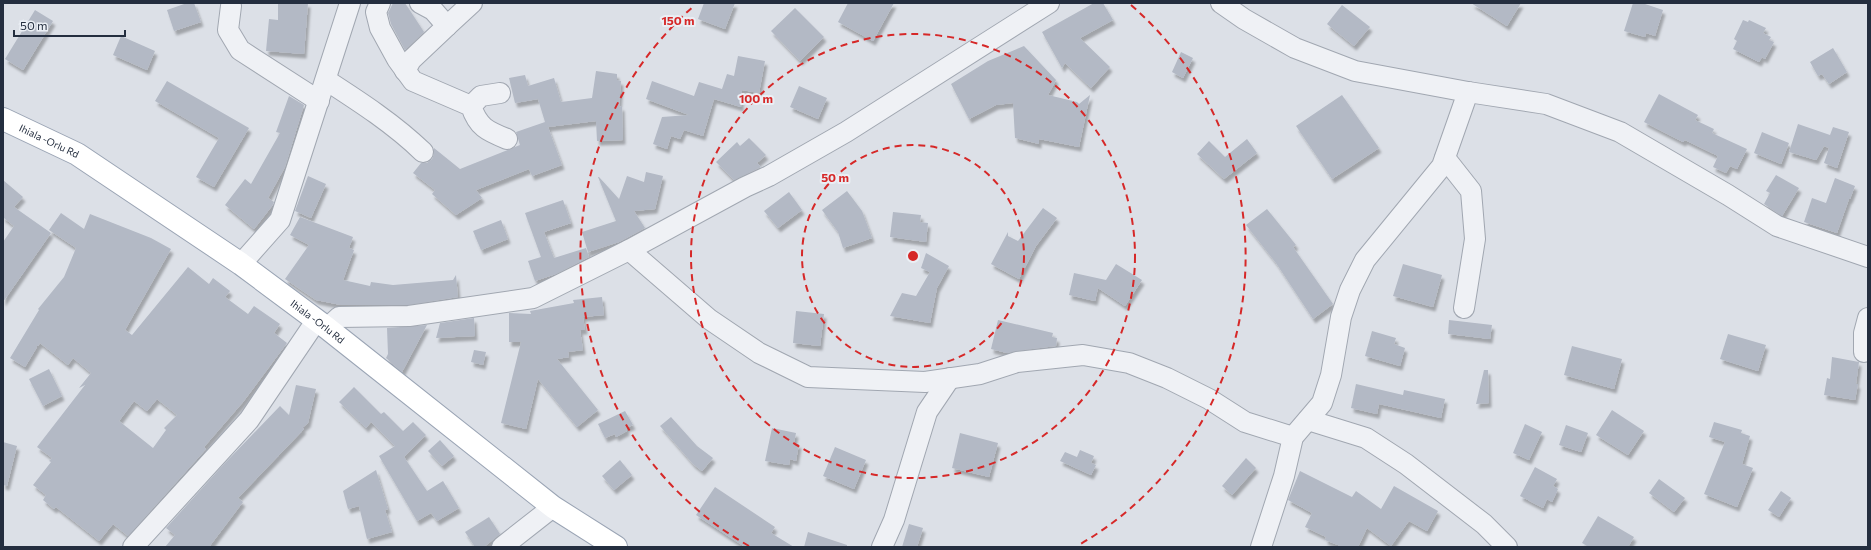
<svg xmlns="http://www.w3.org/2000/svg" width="1871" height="550" font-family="Commissioner,sans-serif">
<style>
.building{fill:#b3b9c5;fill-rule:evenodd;filter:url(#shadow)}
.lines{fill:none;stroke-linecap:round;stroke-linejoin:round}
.minor-casing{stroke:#a1a7b1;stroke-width:22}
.major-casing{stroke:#9aa4b4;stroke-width:24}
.minor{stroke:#eff1f5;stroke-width:20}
.major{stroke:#fff;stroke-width:22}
.ring{fill:none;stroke:#d62828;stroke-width:2;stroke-dasharray:7 5}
.labels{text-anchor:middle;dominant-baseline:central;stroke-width:4;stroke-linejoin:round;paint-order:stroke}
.street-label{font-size:10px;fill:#242e3f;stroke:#ebeff5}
.centre{fill:#d62828;stroke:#ebeff5;stroke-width:2}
.ring-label{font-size:12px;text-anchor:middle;font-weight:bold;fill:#d62828;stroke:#ebeff5;stroke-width:4;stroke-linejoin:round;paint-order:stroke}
</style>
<defs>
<filter id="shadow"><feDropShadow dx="2.5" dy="4.5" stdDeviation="1" flood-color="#0004"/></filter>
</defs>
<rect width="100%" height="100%" fill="#dce0e7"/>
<!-- building -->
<g class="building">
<path d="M187 3H194L201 22 174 31 167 10Z"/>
<path d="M278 3H308L304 54 266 51 269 19 278 20Z"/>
<path d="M393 3H405L424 32 405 50 391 24 388 13Z"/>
<path d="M704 3H735L725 29 698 19Z"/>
<path d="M848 3H894L873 41 838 22Z"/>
<path d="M1094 3H1103L1113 20 1080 38 1110 67 1091 88 1065 63 1062 68 1042 32Z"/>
<path d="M1471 3H1521L1507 26Z"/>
<path d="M1633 3H1642L1663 10 1655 36 1646 33 1645 37 1624 31Z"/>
<path d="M1342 5 1370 27 1354 46 1327 24Z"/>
<path d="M795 8 824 37 800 61 771 31Z"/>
<path d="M35 10 53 21 23 70 5 59Z"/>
<path d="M1743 20 1748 22 1749 20 1766 28 1763 33 1771 37 1769 40 1774 42 1765 59 1762 57 1759 62 1733 49 1737 41 1734 39Z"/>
<path d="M121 36 155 51 147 70 113 55Z"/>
<path d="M1024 46 1056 80 1048 95 1077 102 1079 104 1090 95 1079 147 1039 139V144L1015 138 1013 103 996 105 969 119 951 84 988 61Z"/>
<path d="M1833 48 1847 72 1829 84 1822 74 1818 76 1810 62Z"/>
<path d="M1181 52 1193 58 1183 78 1172 72Z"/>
<path d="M738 56 765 61 759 93 742 90 741 107 714 99 703 136 684 130 680 139 671 136 667 149 653 144 662 117 689 115 646 99 652 81 694 96 699 82 722 89 727 74 734 76Z"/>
<path d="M596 71 617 74V80L621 81 619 107 622 106 623 140 597 141 596 121 548 127 562 165 532 176 529 169 476 190 482 198 456 215 432 194 435 190 413 173 421 163H427L432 159 434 154V148L460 169 520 145 516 132 545 122 538 99 515 103 509 78 525 75 528 86 554 78 561 102 592 98Z"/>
<path d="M167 81 249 128 214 187 196 177 219 138 155 101Z"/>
<path d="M799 86 827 98 818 119 790 107Z"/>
<path d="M1659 94 1698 115 1695 120 1714 129 1712 133 1747 149 1737 169 1730 166 1726 173 1713 167 1718 156 1685 140 1683 142 1644 122Z"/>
<path d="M1342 95 1379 148 1332 179 1296 126Z"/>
<path d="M289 96 304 105 285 167 268 198 274 202 272 206 254 229 225 205 245 179 251 184 280 133 276 132Z"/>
<path d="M1798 124 1830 135 1833 127 1849 132 1837 168 1824 163 1829 148 1824 146 1816 160 1789 152Z"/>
<path d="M1762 132 1789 143 1781 164 1754 153Z"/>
<path d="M749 138 766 155 757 163 761 167 734 180 716 162 737 142 740 146Z"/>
<path d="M1247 139 1257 153 1224 179 1197 154 1209 141 1225 157Z"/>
<path d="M646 172 663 176 655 209 634 211 645 228 619 242 588 252 582 232 616 221 598 177H599L619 199 627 176 644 182Z"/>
<path d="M1776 175 1799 188 1782 216 1764 204 1770 193 1766 191Z"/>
<path d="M308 176 326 184 311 218 295 211Z"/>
<path d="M1835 178 1855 186 1850 199H1849L1837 233 1804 222 1812 198 1826 203Z"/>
<path d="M3 180 23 197 14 207 51 233 3 302V242L14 226 4 218 3 219Z"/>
<path d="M847 191 862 211 872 238 843 248 838 232 822 210Z"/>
<path d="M789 192 802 210 778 228 764 211Z"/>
<path d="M563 200 571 223 544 232 554 258 586 248 589 257 556 274 535 281 528 261 541 257 525 213Z"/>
<path d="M1043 208 1057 218 1036 246 1019 279 991 264 1008 232V236L1018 241Z"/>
<path d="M1267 209 1296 245 1293 247 1333 304 1313 319 1276 263 1246 225Z"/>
<path d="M893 212 921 215 920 222 928 223 926 242 890 237Z"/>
<path d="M61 213 84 229 90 214 151 238 171 249 125 330 132 335 188 267 209 284 213 278 230 291 225 297 248 314 254 306 280 324 274 333 287 343 243 402 204 447 206 449 128 536 113 524 99 541 56 507 54 509 43 500 46 495 33 485 51 462 49 461 52 458 37 447 85 385 79 388 91 373 73 358 68 365 40 343 38 346 37 345V347L25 367 10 358 39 310 38 309 64 277 76 248 49 230ZM157 399 177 415 164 428 166 430 153 448 119 421 134 401 147 411Z"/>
<path d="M300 217 353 237 349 248 354 250 343 280 370 286 371 282 393 285 453 280 456 275 458 297 408 305H341L316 300 285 279 309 245 290 235Z"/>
<path d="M501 220 508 239 481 250 473 231Z"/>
<path d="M926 253 949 266 937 288 930 323 890 316 902 293 916 296 930 272 921 268Z"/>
<path d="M1116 264 1142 280 1125 306 1098 288 1095 301 1069 295 1074 273 1106 280Z"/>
<path d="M1403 264 1442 275 1433 307 1393 296Z"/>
<path d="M602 297 604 315 583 317 585 330H580L583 350 568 352 569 357 557 359 598 410 577 427 538 379 526 429 501 423 521 342H509V313L531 314 530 311 574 303 573 300Z"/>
<path d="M796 311 824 314 820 346 793 343Z"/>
<path d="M474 318 475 336 436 338 440 323Z"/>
<path d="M998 320 1053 333 1052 337 1057 338 1056 346 1016 351 1007 353 991 349Z"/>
<path d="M1449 320 1492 325 1490 339 1448 334Z"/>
<path d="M427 325 402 372 386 358 388 354 387 328Z"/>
<path d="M1372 331 1396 338 1394 344 1405 348 1400 366 1365 356Z"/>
<path d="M1728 334 1766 345 1758 371 1720 359Z"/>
<path d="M1572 346 1622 359 1614 389 1564 375Z"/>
<path d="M474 350 486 352 483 365 471 362Z"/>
<path d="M1832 357 1859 362 1856 384H1858L1855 400 1824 395 1827 378 1830 379Z"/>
<path d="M49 369 62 396 43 406 29 379Z"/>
<path d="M1484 370H1488L1489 403 1476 404Z"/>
<path d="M1356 384 1403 395 1404 390 1445 399 1441 418 1379 404 1377 414 1351 408Z"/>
<path d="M296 385 316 389 308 423 302 428 304 429 238 498 243 502 209 547H165L175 535 166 528 224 464 280 406 289 415Z"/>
<path d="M354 387 381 414 384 412 403 431 413 422 426 435 404 457 427 491 443 481 459 508 437 521 431 513 417 521 379 456 395 446 371 422 366 428 339 402Z"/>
<path d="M1612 410 1644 431 1628 455 1596 435Z"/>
<path d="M625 411 633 425 626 428 627 431 616 437 615 434 605 438 598 424Z"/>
<path d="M671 417 697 446 713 458 702 471 693 464 660 426Z"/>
<path d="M1714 422 1742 430 1741 433 1750 436 1742 464 1753 468 1737 507 1704 494 1725 442 1709 437Z"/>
<path d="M1525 424 1542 432 1529 460 1513 453Z"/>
<path d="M1566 425 1588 433 1581 452 1559 445Z"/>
<path d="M772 428 796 433 794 443 799 444 796 461 790 459 789 465 765 461Z"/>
<path d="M960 433 998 443 989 477 952 468Z"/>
<path d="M440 440 454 456 442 466 428 451Z"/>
<path d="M3 442 17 446 7 486 3 485Z"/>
<path d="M835 447 866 460 854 489 823 476Z"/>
<path d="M1080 450 1094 456 1091 463 1096 465 1091 475 1060 461 1065 452 1077 457Z"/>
<path d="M1246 458 1256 468 1232 495 1222 486Z"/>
<path d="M620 460 632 475 614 490 602 476Z"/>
<path d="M1535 467 1557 479 1553 486 1558 489 1552 502 1547 499 1543 508 1520 496Z"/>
<path d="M376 470 388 509 385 510 392 532 367 539 359 506 348 509 343 491Z"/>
<path d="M1300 471 1352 497 1356 491 1381 509 1394 486 1438 511 1427 531 1409 521 1391 546 1367 528 1358 547H1343L1325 540 1326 537 1305 527 1312 513 1288 500Z"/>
<path d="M1659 479 1685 498 1674 512 1649 493Z"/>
<path d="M715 487 775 527 771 533 794 547H745L696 515Z"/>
<path d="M1781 491 1791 498 1779 517 1768 510Z"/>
<path d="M1598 516 1634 537 1628 547H1589L1582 543Z"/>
<path d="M489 517 500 534 484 547H475L465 532Z"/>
<path d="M909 524 923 528 917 547H902Z"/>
<path d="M808 532 847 545V547H804Z"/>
</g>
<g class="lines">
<!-- minor casing -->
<g class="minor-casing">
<g id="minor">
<path d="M380 3 376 12 380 28 397 59 413 81 471 106C478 127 487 131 507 139"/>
<path d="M420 3 433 10 447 26 472 3"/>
<path d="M1221 3 1244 19 1295 48 1355 71 1468 92 1546 104 1620 132 1728 195 1777 226 1868 257"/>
<path d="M231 6 228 30 240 50 319 101"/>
<path d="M405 71 411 60 447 26"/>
<path d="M326 80C360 102 394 124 423 152"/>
<path d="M471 106 481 96 500 93"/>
<path d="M1445 158 1471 191 1475 239 1464 308"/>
<path d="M629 250 709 319 759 353 808 377 925 382 980 374 1017 362 1083 355 1129 363 1167 378 1209 399 1245 422 1293 437"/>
<path d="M241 264 280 220 350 3"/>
<path d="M327 328 339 317 409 316 533 298 629 250 745 187 769 176 846 132 1049 3"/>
<path d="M1864 352V333L1868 318"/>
<path d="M1308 420 1366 438 1406 464 1484 524 1507 547"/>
<path d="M133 547 249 420 316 321"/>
<path d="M502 547 553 507"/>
<path d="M882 547 894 520 927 412 950 378"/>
<path d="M1261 547 1284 476 1293 437 1322 403 1331 375 1341 317 1350 290 1365 260 1442 166 1468 92"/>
</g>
</g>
<!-- major casing -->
<g class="major-casing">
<g id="major">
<path id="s1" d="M3 119 77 154 241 264 327 328 553 507 616 547"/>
</g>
</g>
<!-- minor -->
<use href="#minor" class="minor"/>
<!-- major -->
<use href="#major" class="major"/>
</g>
<!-- distance rings -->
<g class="ring">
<circle cx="913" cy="256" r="111"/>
<circle cx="913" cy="256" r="222"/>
<path d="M749 546A333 333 0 0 1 695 5M1131 5A333 333 0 0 1 1077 546"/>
</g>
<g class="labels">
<!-- street labels -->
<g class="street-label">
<text stroke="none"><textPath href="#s1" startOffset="51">Ihiala -Orlu Rd</textPath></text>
<text stroke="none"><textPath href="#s1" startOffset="375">Ihiala -Orlu Rd</textPath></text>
</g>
</g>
<circle cx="913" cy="256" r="6" class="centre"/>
<g class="ring-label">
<text x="678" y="25">150 m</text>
<text x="756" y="103">100 m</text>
<text x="835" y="182">50 m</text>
</g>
<!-- border -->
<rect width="1871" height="550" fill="none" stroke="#242e3f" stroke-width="8"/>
<!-- scale -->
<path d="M14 30v6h111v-6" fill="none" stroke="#242e3f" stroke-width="2"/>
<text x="20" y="30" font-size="12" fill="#242e3f" stroke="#ebeff5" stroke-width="3" paint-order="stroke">50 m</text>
</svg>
